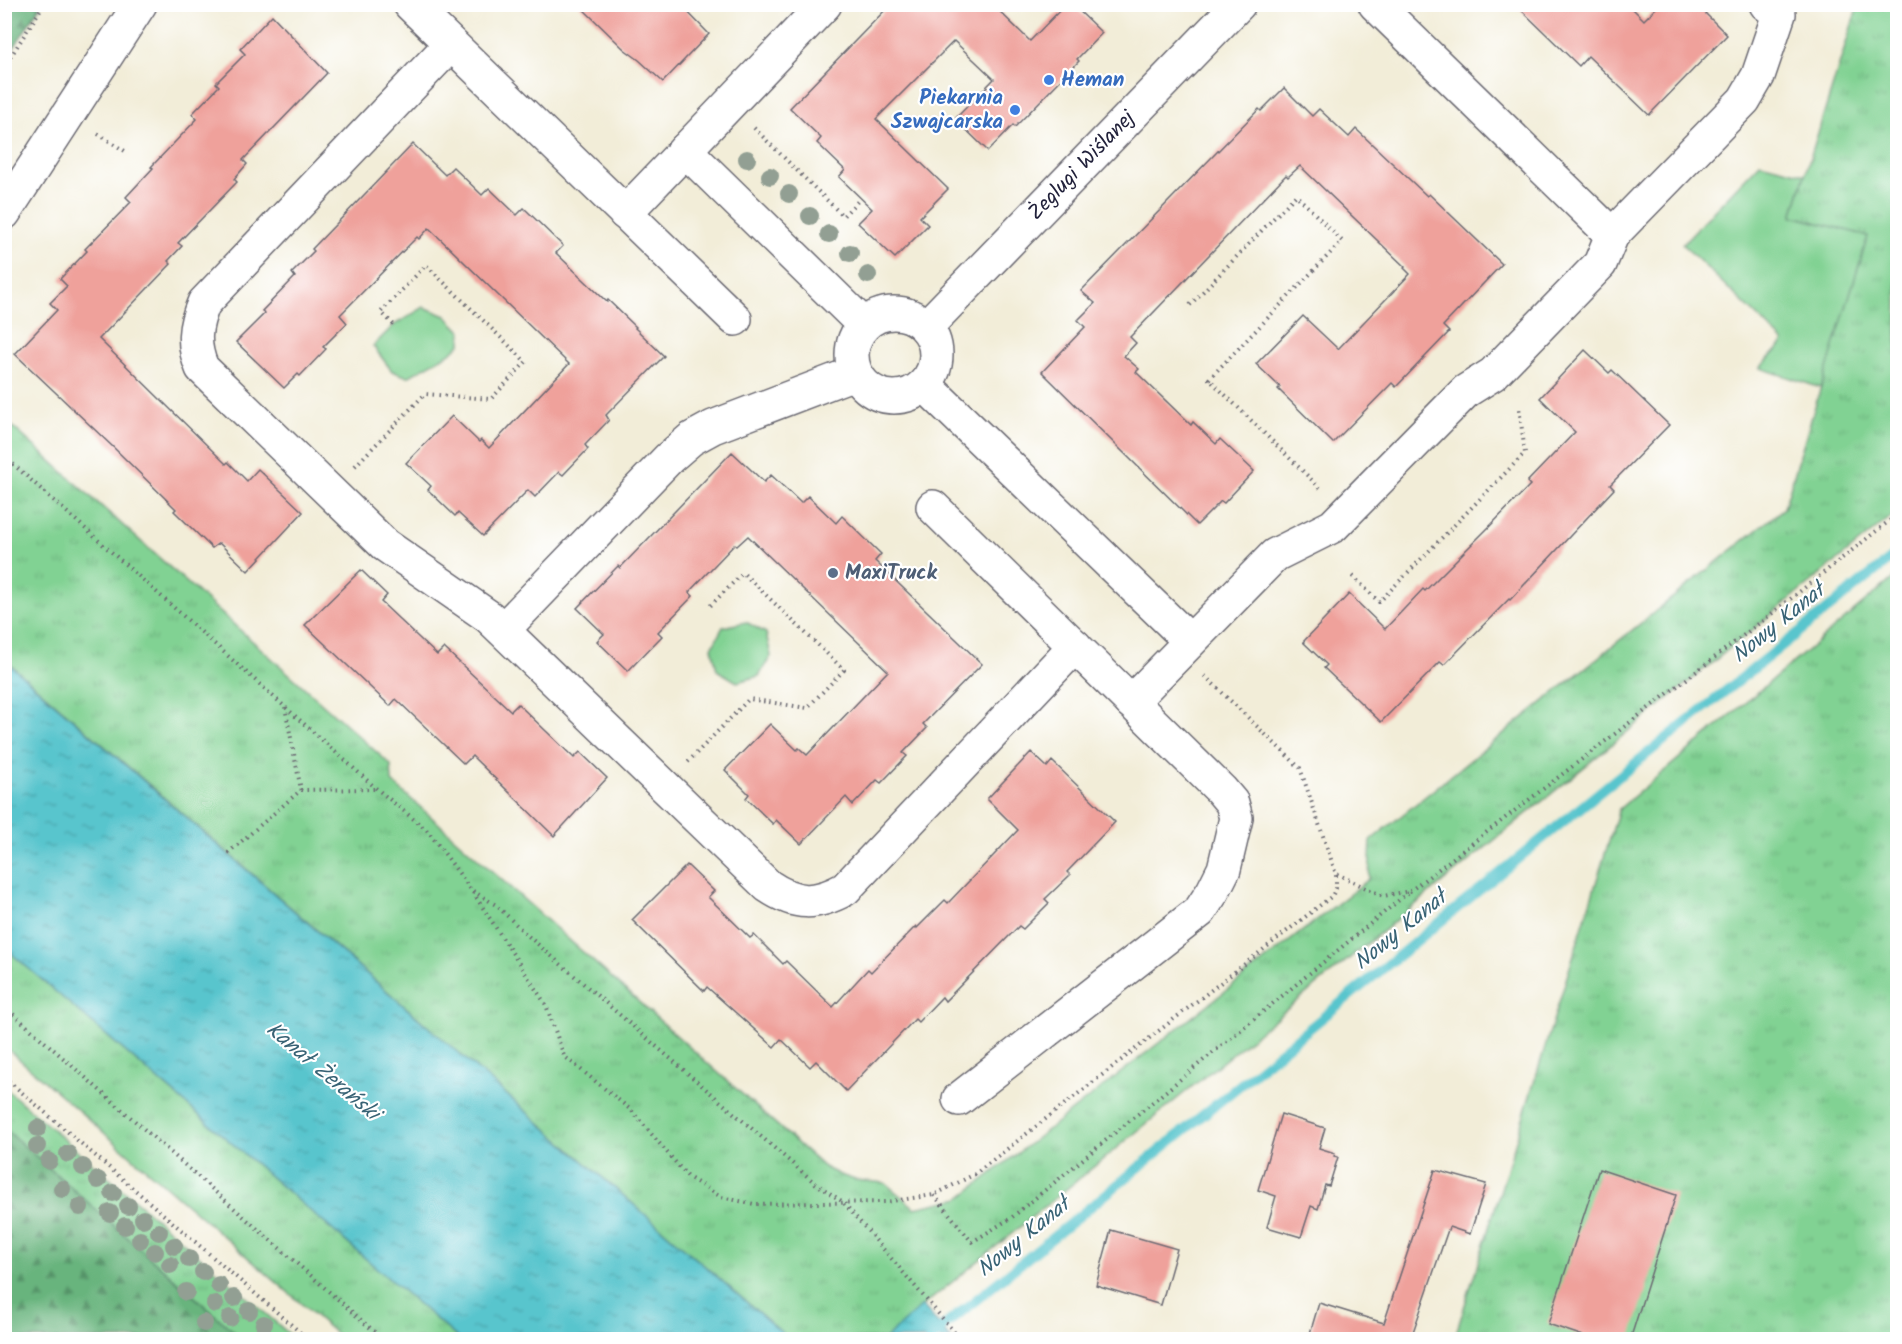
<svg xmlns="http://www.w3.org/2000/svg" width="1902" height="1344" font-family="Kalam,sans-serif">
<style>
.grass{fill:url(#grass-tufts);stroke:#527a67;stroke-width:1.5}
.forest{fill:url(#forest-firs);stroke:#456b5c;stroke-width:1.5}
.park{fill:#81d293;stroke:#527a67;stroke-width:1.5}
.water{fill:url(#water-ripples);stroke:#3d7484;stroke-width:1.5}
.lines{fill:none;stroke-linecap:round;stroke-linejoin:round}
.stream{stroke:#58c5cd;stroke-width:10}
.building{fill:#efa19b}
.street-casing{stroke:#6b6972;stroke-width:36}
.path{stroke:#6b6972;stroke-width:4;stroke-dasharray:1.5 4.5;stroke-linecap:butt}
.street{stroke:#fff;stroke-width:33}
.tree{fill:#929f93}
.shop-dot{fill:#3f7fe0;stroke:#fff;stroke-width:2}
.service-dot{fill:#5c6f8a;stroke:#fff;stroke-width:2}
.labels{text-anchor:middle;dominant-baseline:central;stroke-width:4.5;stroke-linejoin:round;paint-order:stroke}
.shop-label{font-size:21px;font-weight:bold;fill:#366cbe;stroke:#fff;text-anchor:start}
.street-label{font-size:21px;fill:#22223b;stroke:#fff}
.service-label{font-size:21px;font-weight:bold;fill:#4e5e75;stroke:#fff;text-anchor:start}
.water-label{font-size:22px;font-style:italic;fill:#386375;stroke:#fff}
</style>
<defs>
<pattern id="grass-tufts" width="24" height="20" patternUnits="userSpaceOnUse" patternTransform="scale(1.5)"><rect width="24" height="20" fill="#81d293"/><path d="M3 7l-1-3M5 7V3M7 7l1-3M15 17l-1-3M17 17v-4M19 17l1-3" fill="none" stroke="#6fb480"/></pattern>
<pattern id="forest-firs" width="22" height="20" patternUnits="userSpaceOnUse" patternTransform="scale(1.5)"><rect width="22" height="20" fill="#68b47d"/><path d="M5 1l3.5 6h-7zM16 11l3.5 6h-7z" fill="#559268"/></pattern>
<pattern id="water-ripples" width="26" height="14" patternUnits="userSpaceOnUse" patternTransform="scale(1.5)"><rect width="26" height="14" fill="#58c5cd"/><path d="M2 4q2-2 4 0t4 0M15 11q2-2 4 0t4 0" fill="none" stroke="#48a0a8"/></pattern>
</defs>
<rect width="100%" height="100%" fill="#fff"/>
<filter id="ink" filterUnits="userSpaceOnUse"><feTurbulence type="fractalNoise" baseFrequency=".0167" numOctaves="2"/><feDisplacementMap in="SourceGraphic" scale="12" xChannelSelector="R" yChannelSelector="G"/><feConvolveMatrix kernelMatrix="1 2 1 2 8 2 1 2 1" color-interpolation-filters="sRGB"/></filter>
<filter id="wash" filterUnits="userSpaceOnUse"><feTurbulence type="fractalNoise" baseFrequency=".008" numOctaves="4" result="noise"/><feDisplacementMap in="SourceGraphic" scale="24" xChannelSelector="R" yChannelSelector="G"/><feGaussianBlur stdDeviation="1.35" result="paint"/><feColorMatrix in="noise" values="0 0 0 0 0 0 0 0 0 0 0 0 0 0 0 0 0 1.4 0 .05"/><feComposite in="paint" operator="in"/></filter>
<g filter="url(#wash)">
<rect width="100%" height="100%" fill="#f2edd8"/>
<!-- grass -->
<g class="grass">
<path d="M1858 5H1897V512L923 1306 885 1339H789L5 660V420L391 765 392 782 824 1167 840 1175 855 1180 885 1183 915 1208 960 1198 1369 879 1371 840 1784 508 1867 236 1792 216Z"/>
<path d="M1897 575V1339L1454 1340 1619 809Z"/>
<path d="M5 948 459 1339H342L5 1047Z"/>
<path d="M5 1088 295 1339H242L5 1129Z"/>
</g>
<!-- forest -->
<g class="forest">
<path d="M5 4 41 5 5 62 4 5Z"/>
<path d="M5 1129 242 1339H5Z"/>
</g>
<!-- park -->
<g class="park">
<path d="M1760 163 1805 174 1792 216 1868 236 1821 388 1760 368 1784 342 1682 244Z"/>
<path d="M424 307 446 316 462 332 461 343 452 352 408 377 392 371 373 346 394 325Z"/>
<path d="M746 622 766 633 771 656 759 676 737 682 717 670 712 647 723 627Z"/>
</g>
<!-- water -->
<g class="water">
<path d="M4 660 789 1339H459L5 948Z"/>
<path d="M923 1306 951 1339H885L922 1306Z"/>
</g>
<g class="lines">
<!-- stream -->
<path class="stream" d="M930 1340 944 1326 1612 782 1898 553"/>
</g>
<g id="blocks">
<!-- building -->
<g class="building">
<path d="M578 4H680L709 34 663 82 639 60 624 49Z"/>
<path d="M891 4H992L1030 41 1066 4H1072L1102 33 1077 59 1079 61 1015 127 1013 125 988 151 955 119 994 79 954 41 876 119 948 189 920 217 928 225 895 258 858 223 872 209 839 177 845 170 817 143 821 138 790 108Z"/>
<path d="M1515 4H1628L1644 20 1660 4H1696L1727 35 1649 115 1588 56 1579 66Z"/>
<path d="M272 15 327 73 243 160 247 164 234 179 237 182 178 243 182 246 168 261 171 264 99 339 226 464 228 462 247 481 258 469 303 512 248 571 219 543 212 548 174 511 176 509 112 446 15 354 57 310 50 303 67 286 60 279 87 251 85 249 131 202 126 197 153 168 151 167 197 119 192 114 219 86 216 83 245 54 240 49Z"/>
<path d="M1284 88 1312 116 1319 109 1349 137 1356 129 1427 196 1429 194 1502 264 1443 326 1449 332 1396 387 1392 383 1333 443 1278 389 1280 387 1256 364 1303 316 1338 349 1410 274 1404 268 1405 267 1300 166 1288 177 1286 175 1130 337 1136 343 1124 356 1139 369 1136 372 1191 425 1193 422 1216 444 1220 439 1254 471 1224 503 1221 501 1197 525 1042 372 1085 327 1078 320 1095 303 1081 291 1259 109 1261 111Z"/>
<path d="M413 144 445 175 453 167 482 195 489 188 517 215 524 208 563 246 556 253 607 302 608 300 636 327 635 328 664 356 606 415 609 420 585 445 588 449 563 475 559 472 535 497 528 490 483 536 458 513 455 516 428 490 431 486 406 463 452 416 479 442 481 440 489 448 569 364 429 228 419 239 417 237 340 315 347 323 323 347 326 349 300 376 298 374 284 388 236 342 265 313 262 311 295 277 292 273 314 251 312 249Z"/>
<path d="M1585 350 1609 373 1612 370 1669 425 1610 485 1614 489 1510 600 1509 599 1444 665 1440 662 1381 722 1324 668 1327 665 1303 642 1349 594 1385 629 1423 589 1425 591 1489 527 1530 485 1527 482 1575 432 1540 398Z"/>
<path d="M732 452 764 482 771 475 801 503 808 496 836 523 842 516 881 554 875 561 982 664 923 724 927 728 903 753 907 756 881 783 877 780 853 805 846 797 801 844 776 820 773 824 746 798 749 794 725 770 770 724 797 750 799 748 807 755 888 671 748 536 737 546 735 544 689 592 693 596 658 632 662 636 628 671 597 641 604 634 577 608 618 566 620 568Z"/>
<path d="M361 570 387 595 381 602 437 655 444 648 511 711 518 704 574 758 580 752 607 778 554 836 472 756 464 764 396 699 390 706 305 625Z"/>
<path d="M1031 752 1047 767 1052 761 1115 822 1067 872 1070 875 1045 899 1049 903 1023 929 1019 926 945 1001 942 997 918 1022 915 1019 846 1091 816 1061 810 1067 781 1039 774 1047 707 987 704 991 632 920 687 865 714 891 708 897 750 938 754 935 783 964 786 961 833 1007 868 969 871 972 916 926 917 928 945 900 948 903 1018 830 987 799Z"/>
<path d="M1281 1114 1325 1128 1319 1148 1335 1153 1334 1156 1338 1157 1329 1186 1325 1185 1318 1209 1311 1206 1301 1237 1267 1227 1276 1196 1258 1190Z"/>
<path d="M1599 1169 1676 1195 1630 1340H1595L1548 1324Z"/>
<path d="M1435 1170 1486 1184 1470 1234 1449 1227 1413 1332 1415 1333 1414 1340H1308L1319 1303 1384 1323Z"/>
<path d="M1111 1230 1177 1249 1161 1305 1096 1285Z"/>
</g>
</g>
</g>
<g filter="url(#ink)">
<use href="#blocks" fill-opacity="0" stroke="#6b6972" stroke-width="1.5"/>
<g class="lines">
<!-- street casing -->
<g class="street-casing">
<g id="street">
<path d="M410 4 735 319"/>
<path d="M1375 4 1612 235"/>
<path d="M451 44 204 303C194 326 192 344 202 368L385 545 489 617 768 886C796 905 816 905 845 889L1075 646"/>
<path d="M685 150 864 325"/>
<path d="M4 213 140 4"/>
<path d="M625 213 825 4"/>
<circle cx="894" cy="355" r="42"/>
<path d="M926 327 1239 4"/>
<path d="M925 385 1190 641"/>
<path d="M933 507 1221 790 1232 803 1236 818 1224 869 1213 891 1200 911 959 1099"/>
<path d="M503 630 669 458 691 439 713 427 854 373"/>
<path d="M1131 702 1275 555 1333 526 1466 391 1493 374 1600 264 1612 235 1744 100 1758 76 1779 14 1766 4"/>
</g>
</g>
<!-- path -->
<g class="path">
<path d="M4 67 44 4"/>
<path d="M754 128 843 216 858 201"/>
<path d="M98 134 128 153"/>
<path d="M1190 305 1296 195 1342 241 1209 379 1320 488"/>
<path d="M4 456 377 789 428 831 474 894 546 1005 564 1056 631 1110 688 1177 721 1197 754 1204 885 1202 934 1195 975 1174 1332 896 1336 888V874L1300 768 1204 675"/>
<path d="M355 466 425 394 491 399 526 362 426 265 381 312 394 325"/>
<path d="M1353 576 1379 602 1525 453 1519 407"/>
<path d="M285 707 301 790"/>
<path d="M688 762 749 699 807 708 844 670 743 573 710 606"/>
<path d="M228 853 301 790 377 789"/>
<path d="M1337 874 1383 896 1410 891 1770 615 1898 514"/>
<path d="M473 891 496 905 527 935 815 1183 843 1202 961 1340"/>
<path d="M4 1006 384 1340"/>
<path d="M4 1077 309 1340"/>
<path d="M934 1195 972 1242 1011 1218 1409 892"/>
</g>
<!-- street -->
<use href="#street" class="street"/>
</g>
<!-- trees -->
<g class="tree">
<circle cx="747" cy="159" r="9"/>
<circle cx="770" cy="176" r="9"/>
<circle cx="789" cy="194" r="9"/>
<circle cx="810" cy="216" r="9"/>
<circle cx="829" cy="234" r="9"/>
<circle cx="850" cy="253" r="9"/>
<circle cx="868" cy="275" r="9"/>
<circle cx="38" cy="1128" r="9"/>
<circle cx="37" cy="1146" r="9"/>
<circle cx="68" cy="1154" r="9"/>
<circle cx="49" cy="1161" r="9"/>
<circle cx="83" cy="1167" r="9"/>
<circle cx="98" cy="1180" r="9"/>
<circle cx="62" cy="1189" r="9"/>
<circle cx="113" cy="1193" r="9"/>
<circle cx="128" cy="1206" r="9"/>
<circle cx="80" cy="1207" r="9"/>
<circle cx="110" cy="1213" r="9"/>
<circle cx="143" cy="1219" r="9"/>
<circle cx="125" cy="1226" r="9"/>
<circle cx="159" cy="1232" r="9"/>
<circle cx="140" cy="1240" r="9"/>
<circle cx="174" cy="1246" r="9"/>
<circle cx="155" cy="1252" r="9"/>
<circle cx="189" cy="1259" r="9"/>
<circle cx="170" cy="1265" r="9"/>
<circle cx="203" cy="1272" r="9"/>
<circle cx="219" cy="1285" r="9"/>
<circle cx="186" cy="1292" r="9"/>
<circle cx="234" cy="1298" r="9"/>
<circle cx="215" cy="1304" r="9"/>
<circle cx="249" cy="1311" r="9"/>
<circle cx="230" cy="1318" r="9"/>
<circle cx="204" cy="1323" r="9"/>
<circle cx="264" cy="1324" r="9"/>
</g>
</g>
<!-- markers -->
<g class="shop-dot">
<circle cx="1049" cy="80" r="6"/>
<circle cx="1015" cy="110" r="6"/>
</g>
<circle class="service-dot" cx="833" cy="573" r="6"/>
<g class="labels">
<!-- shop labels -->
<g class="shop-label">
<text x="1061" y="80">Heman</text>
<text x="1003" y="98" text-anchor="end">Piekarnia<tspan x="1003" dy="24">Szwajcarska</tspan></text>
</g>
<!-- street labels -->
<g class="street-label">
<text transform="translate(1082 166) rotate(-46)">Żeglugi Wiślanej</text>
</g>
<!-- service labels -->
<g class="service-label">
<text x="845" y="573">MaxiTruck</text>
</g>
<!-- water labels -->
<g class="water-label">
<text transform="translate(1779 624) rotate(-39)">Nowy Kanał</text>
<text transform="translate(1401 931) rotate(-39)">Nowy Kanał</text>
<text transform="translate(322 1072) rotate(40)">Kanał Żerański</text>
<text transform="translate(1024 1238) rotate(-39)">Nowy Kanał</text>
</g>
</g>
<!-- margin -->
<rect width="1902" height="1344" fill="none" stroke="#fff" stroke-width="24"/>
</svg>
